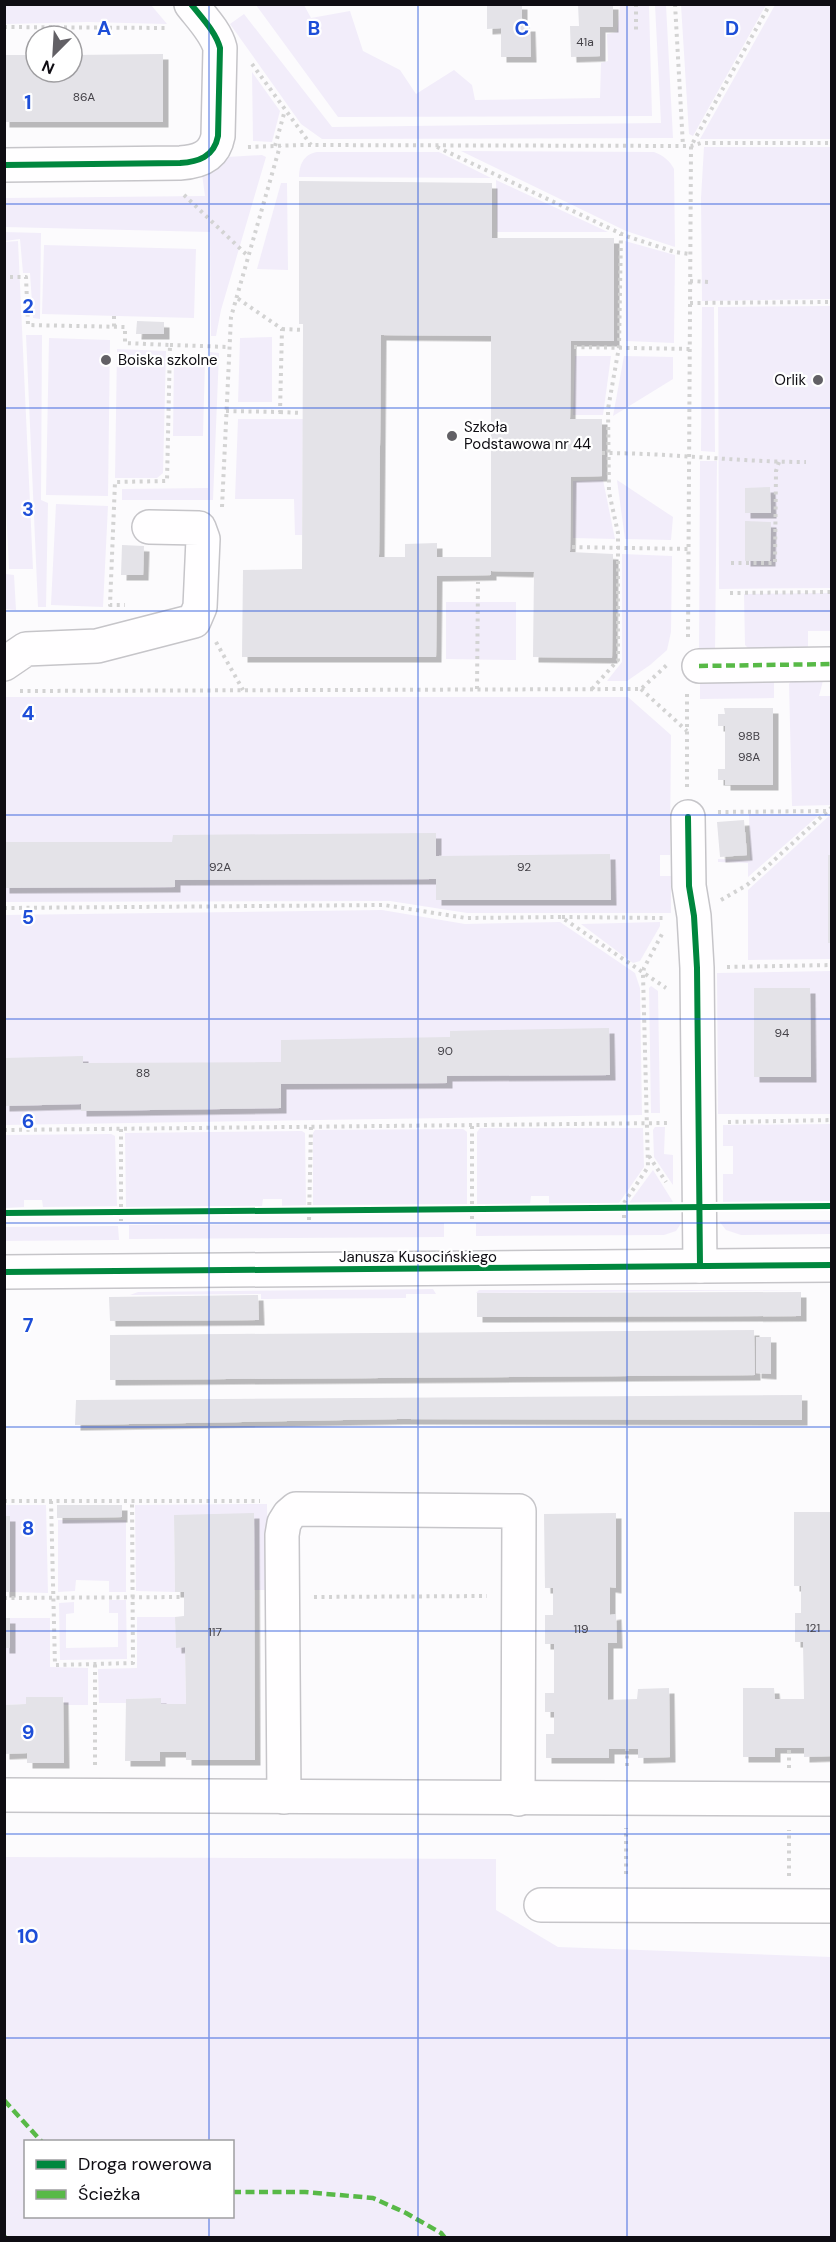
<svg xmlns="http://www.w3.org/2000/svg" width="836" height="2242" font-family="'DM Sans',sans-serif">
<style>
.green{fill:#f2edfa;fill-rule:evenodd}
.building{fill:#e4e3e8;fill-rule:evenodd;filter:url(#shadow)}
.lines{fill:none;stroke-linecap:round;stroke-linejoin:round}
.minor-casing{stroke:#c6c5c9;stroke-width:36}
.path{stroke:#d3d3d3;stroke-width:4;stroke-dasharray:3 4.5;stroke-linecap:butt}
.minor{stroke:#fffeff;stroke-width:33}
.quiet{stroke:#58b947;stroke-width:4.5;stroke-dasharray:9 4.5;stroke-linecap:butt}
.cycleway-casing{stroke:#fff;stroke-width:10}
.cycleway{stroke:#00873e;stroke-width:6}
.grid{fill:none;stroke:#1d4ed8;stroke-width:1.5;stroke-opacity:0.55}
.poi-dot{fill:#626065;stroke:#fff;stroke-width:2}
.labels{text-anchor:middle;dominant-baseline:central;stroke-width:4.5;stroke-linejoin:round;paint-order:stroke}
.number-label{font-size:12px;fill:#444248}
.poi-label{font-size:15px;fill:#0f0d13;stroke:#fff;text-anchor:start}
.street-label{font-size:15px;fill:#0f0d13;stroke:#fff}
.grid-label{font-size:20px;text-anchor:middle;font-weight:bold;fill:#1d4ed8;stroke:#fff;stroke-width:4.5;stroke-linejoin:round;paint-order:stroke}
</style>
<defs>
<filter id="shadow"><feDropShadow dx="5.5" dy="5.5" stdDeviation="0" flood-color="#0004"/></filter>
</defs>
<rect width="100%" height="100%" fill="#fcfbfd"/>
<!-- green -->
<g class="green">
<path d="M4 5H151L167 24 88 22 5 24Z"/>
<path d="M256 5H304L311 18 350 11 363 51 400 70 416 94 454 70 472 85 475 100 600 98 601 63 608 61 607 34 617 32 620 6 649 5 652 116 338 117Z"/>
<path d="M655 5H666L673 138 322 139 301 124 230 24 244 14 332 127 661 123Z"/>
<path d="M681 5H766L693 136 689 134Z"/>
<path d="M775 5H831V139H700Z"/>
<path d="M252 72 280 111 272 142 253 141Z"/>
<path d="M704 147H831V299L702 301 701 198Z"/>
<path d="M461 151 654 152C664 156 669 160 674 169L675 247 626 231Z"/>
<path d="M317 152H439L491 178 299 177C299 165 304 154 317 152Z"/>
<path d="M262 155 266 157 221 310 216 336H211L210 232 5 227V198L205 196 202 174 227 157Z"/>
<path d="M496 180 608 232H497Z"/>
<path d="M281 183H287L288 270 257 269Z"/>
<path d="M4 232 41 233 40 319 33 318 30 273H23L20 239 5 241Z"/>
<path d="M18 241 33 569H9L4 467V242Z"/>
<path d="M625 241 675 255 674 343 626 341Z"/>
<path d="M44 245 196 249 194 318 42 314Z"/>
<path d="M831 306V588L719 589 718 307Z"/>
<path d="M702 307H714L715 452 701 451Z"/>
<path d="M26 335H42L41 500 48 503 46 607H38Z"/>
<path d="M272 337V402H238L240 338Z"/>
<path d="M49 338 110 340 108 496 46 495Z"/>
<path d="M117 349 166 351 163 473 157 478H115Z"/>
<path d="M210 352 219 353 213 500H122V489L208 488Z"/>
<path d="M575 356H611L603 415H573Z"/>
<path d="M624 356 673 357V379L613 416Z"/>
<path d="M174 359 205 360 203 436H173Z"/>
<path d="M238 419H303L302 535H295L294 499H235Z"/>
<path d="M700 461H717L715 654H699Z"/>
<path d="M603 480 615 539 573 538V481Z"/>
<path d="M617 480 673 517 671 540 625 539Z"/>
<path d="M56 504 108 506 103 607 51 605Z"/>
<path d="M4 534 6 574 14 575 16 610 5 609Z"/>
<path d="M622 554 672 556 671 632 667 650 650 665 627 681H607L622 662Z"/>
<path d="M831 593V631H808V654L755 655 745 645 744 594Z"/>
<path d="M446 602H516V660L446 659Z"/>
<path d="M825 673 819 696H831V805L792 806 789 684 796 674Z"/>
<path d="M700 674H774V698L700 699Z"/>
<path d="M4 697H628L671 735 670 855H660V876H671V913H467L390 901 5 902Z"/>
<path d="M749 814 819 815 748 877V863L718 862V859L750 860Z"/>
<path d="M830 815 831 959 748 960V890Z"/>
<path d="M382 910 465 924 560 922 635 973 640 988 642 1115 5 1125 4 915Z"/>
<path d="M660 922V926L640 961 633 963 581 924Z"/>
<path d="M831 971V1114H718L717 973Z"/>
<path d="M651 986 658 991 660 1113H651L649 988Z"/>
<path d="M831 1124V1202H723V1174H733V1146H723V1125Z"/>
<path d="M655 1127H665L664 1154 673 1155V1185L654 1157 653 1130Z"/>
<path d="M480 1128H643L644 1167 619 1203 549 1204V1196H531L530 1204H477V1132Z"/>
<path d="M463 1129 467 1132V1204L313 1205V1133L315 1130Z"/>
<path d="M302 1131 305 1133 306 1205 282 1206V1199H263L262 1206 126 1207 125 1133Z"/>
<path d="M111 1134 115 1136 117 1206 43 1207 42 1200H24V1207L5 1208V1135Z"/>
<path d="M653 1170 673 1202 629 1203Z"/>
<path d="M831 1220V1234L741 1235 726 1230 719 1221Z"/>
<path d="M682 1222 676 1231 664 1235 476 1236V1223Z"/>
<path d="M444 1223V1237L129 1239V1225Z"/>
<path d="M118 1226 119 1240 5 1241V1227Z"/>
<path d="M433 1289 436 1294H406V1298L261 1299V1294L130 1295 138 1292Z"/>
<path d="M479 1290H805L476 1293Z"/>
<path d="M267 1504 268 1590H254L174 1515 175 1592 136 1591 135 1505Z"/>
<path d="M4 1505H46L48 1593 10 1592V1516H5Z"/>
<path d="M58 1520H126V1592H109V1581L76 1580 75 1591 58 1592Z"/>
<path d="M109 1600H126L127 1659 60 1660 59 1603 74 1602V1613L66 1614V1648L118 1647V1613H109Z"/>
<path d="M137 1617H175L176 1647H185L186 1704H161V1698L126 1699V1703H99L98 1669 137 1668Z"/>
<path d="M10 1618H50V1667L88 1668V1705H64L63 1697 26 1704 5 1705 4 1648H10Z"/>
<path d="M5 1857 496 1859V1910L558 1947 831 1957V2237H5ZM26 2142H232V2216H26Z"/>
</g>
<!-- building -->
<g class="building">
<path d="M487 4H522V26H530L531 57H501V28L487 29Z"/>
<path d="M578 4H613V27H600V56L571 57 570 26H579Z"/>
<path d="M163 54V122H4V55H36V72H72V55Z"/>
<path d="M299 181 492 183V238H614V341H571L570 419H602V476L571 477 570 552 613 554 612 658 533 657 534 572 491 571V575L437 576 436 657H242L243 570 302 569 303 330V324H299ZM381 335 491 336V557H437V543L405 544V557H379Z"/>
<path d="M137 321 164 322V334H136Z"/>
<path d="M770 487 771 513H745V488Z"/>
<path d="M745 521 771 522 770 561H745Z"/>
<path d="M122 545 144 546 143 575H121Z"/>
<path d="M724 708H773V785H725V780H718V769H725V726H718V714H725Z"/>
<path d="M744 820 747 855 720 857 717 822Z"/>
<path d="M436 833V856L610 854 611 900H436V879L175 880V887L4 888V842H172L173 835Z"/>
<rect x="828" y="855" width="4" height="88"/>
<path d="M754 988H810L811 1077H754Z"/>
<path d="M609 1028 610 1075 447 1076V1083L281 1084V1108L81 1111V1104L4 1106V1058L83 1056V1063L281 1062V1040L450 1037V1031Z"/>
<path d="M801 1292V1316L477 1317V1293Z"/>
<path d="M258 1295 259 1320 110 1321 109 1297Z"/>
<path d="M754 1330 755 1375 110 1380V1335Z"/>
<path d="M756 1337H771V1374L756 1373Z"/>
<path d="M802 1395V1420L399 1419 75 1425 76 1400Z"/>
<path d="M57 1505H122V1517L57 1518Z"/>
<path d="M794 1512H832V1756L804 1757V1748H775V1757H743V1688H774L775 1699H804L803 1642H795V1613H801V1586H794Z"/>
<path d="M254 1513 255 1760H186V1752H160V1761H125L126 1699 161 1698V1704H186L185 1647 176 1648 175 1617 184 1616V1592H175L174 1515Z"/>
<path d="M616 1513V1588L610 1587V1615L616 1614 617 1643H608V1700L637 1699 638 1689 669 1688 670 1757 638 1758V1749H609V1758H546V1734H554V1712H545V1693H554V1644H545V1615H553V1588H545L544 1514Z"/>
<rect x="4" y="1516" width="6" height="76"/>
<rect x="4" y="1618" width="6" height="30"/>
<path d="M26 1697H63L64 1763H27V1753L4 1754V1705L26 1704Z"/>
</g>
<g class="lines">
<!-- minor casing -->
<g class="minor-casing">
<g id="minor">
<path d="M4 165 180 163C198 162 214 157 218 136L220 48C216 32 201 17 191 4"/>
<path d="M4 664 26 649 97 646 194 621 200 607 203 539 199 528 149 527"/>
<path d="M699 666 832 664"/>
<path d="M688 817 689 886 694 916 697 968 700 1266"/>
<path d="M4 1272 832 1265"/>
<path d="M4 1795 832 1799"/>
<path d="M284 1797 282 1535 284 1523 289 1515 296 1509 519 1511 518 1799"/>
<path d="M541 1905 832 1906"/>
</g>
</g>
<!-- path -->
<g class="path">
<path d="M636 4V33"/>
<path d="M675 4 683 146"/>
<path d="M4 27 169 28"/>
<path d="M252 64 311 145"/>
<path d="M275 146 285 110"/>
<path d="M248 147 301 145 691 146 701 143H832"/>
<path d="M437 147 626 236 675 252 690 254"/>
<path d="M184 195 249 257"/>
<path d="M10 277H26L28 325 125 327V343L170 345 167 481 115 482 110 605H125"/>
<path d="M690 281 710 282"/>
<path d="M690 303 832 302"/>
<path d="M114 316V327"/>
<path d="M282 329 303 330"/>
<path d="M170 345 229 347"/>
<path d="M574 347 690 349"/>
<path d="M226 411 280 412 282 329 237 298"/>
<path d="M280 412 302 413"/>
<path d="M602 453C671 453 738 462 806 462"/>
<path d="M222 507 231 317 280 146"/>
<path d="M572 547 688 549"/>
<path d="M731 563H775L776 471 779 462"/>
<path d="M730 593 832 592"/>
<path d="M688 637 691 146 770 4"/>
<path d="M216 642 243 690"/>
<path d="M477 689 478 582"/>
<path d="M592 689 618 660V533L609 492 608 409 619 347 621 234"/>
<path d="M641 689 687 731"/>
<path d="M20 691 641 689 669 663"/>
<path d="M687 787V693"/>
<path d="M718 812 828 811"/>
<path d="M721 900 747 885 832 807"/>
<path d="M4 908 384 905 466 918 561 917 666 988"/>
<path d="M562 917 663 918"/>
<path d="M727 967 832 965"/>
<path d="M728 1122 832 1120"/>
<path d="M121 1129V1221"/>
<path d="M4 1130 667 1123"/>
<path d="M649 1156 666 1182"/>
<path d="M624 1218V1203L648 1167 643 974 644 968 662 934"/>
<path d="M472 1219V1124"/>
<path d="M309 1220 311 1126"/>
<path d="M4 1501H260"/>
<path d="M51 1501 55 1665 133 1663 132 1501"/>
<path d="M314 1597 487 1596"/>
<path d="M4 1598 184 1597"/>
<path d="M95 1765V1664"/>
<path d="M627 1766V1749"/>
<path d="M789 1768V1748"/>
<path d="M626 1874V1828"/>
<path d="M789 1876V1830"/>
</g>
<!-- minor -->
<use href="#minor" class="minor"/>
<!-- quiet -->
<g class="quiet">
<path d="M699 666 832 664"/>
<path d="M4 2100 42 2142"/>
<path d="M232 2192H305L373 2198 406 2213 441 2233 445 2238"/>
<path d="M4 2236 6 2238"/>
</g>
<!-- cycleway casing -->
<g class="cycleway-casing">
<g id="cycleway">
<path d="M4 165 180 163C198 162 214 157 218 136L220 48C216 32 201 17 191 4"/>
<path d="M688 817 689 886 694 916 697 968 700 1266"/>
<path d="M4 1213 832 1206"/>
<path d="M4 1272 832 1265"/>
</g>
</g>
<!-- cycleway -->
<use href="#cycleway" class="cycleway"/>
</g>
<!-- grid -->
<path class="grid" d="M209 4V2142M418 4V2238M627 4V2238M4 204H832M4 408H832M4 611H832M4 815H832M4 1019H832M4 1223H832M4 1427H832M4 1631H832M4 1834H832M4 2038H832M209 2216V2238"/>
<!-- markers -->
<g class="poi-dot">
<circle cx="106" cy="360" r="6"/>
<circle cx="818" cy="380" r="6"/>
<circle cx="452" cy="436" r="6"/>
</g>
<g class="labels">
<!-- number labels -->
<g class="number-label">
<text x="585" y="42">41a</text>
<text x="84" y="97">86A</text>
<text x="749" y="736">98B</text>
<text x="749" y="757">98A</text>
<text x="220" y="867">92A</text>
<text x="524" y="867">92</text>
<text x="782" y="1033">94</text>
<text x="445" y="1051">90</text>
<text x="143" y="1073">88</text>
<text x="813" y="1628">121</text>
<text x="581" y="1629">119</text>
<text x="215" y="1632">117</text>
</g>
<!-- poi labels -->
<g class="poi-label">
<text x="118" y="360">Boiska szkolne</text>
<text x="806" y="380" text-anchor="end">Orlik</text>
<text x="464" y="427">Szkoła<tspan x="464" dy="17">Podstawowa nr 44</tspan></text>
</g>
<!-- street labels -->
<g class="street-label">
<text x="418" y="1257">Janusza Kusocińskiego</text>
</g>
</g>
<g class="grid-label">
<text x="104" y="35">A</text>
<text x="314" y="35">B</text>
<text x="522" y="35">C</text>
<text x="732" y="35">D</text>
<text x="28" y="109">1</text>
<text x="28" y="313">2</text>
<text x="28" y="516">3</text>
<text x="28" y="720">4</text>
<text x="28" y="924">5</text>
<text x="28" y="1128">6</text>
<text x="28" y="1332">7</text>
<text x="28" y="1535">8</text>
<text x="28" y="1739">9</text>
<text x="28" y="1943">10</text>
</g>
<!-- border -->
<rect width="836" height="2242" fill="none" stroke="#0f0d13" stroke-width="12"/>
<!-- legend -->
<rect x="24" y="2140" width="210" height="78" fill="#ffffff" stroke="#9f9ea1" stroke-width="1.5"/>
<rect x="36" y="2160" width="30" height="9" fill="#00873e" stroke="#9f9ea1" stroke-width="1.5"/>
<text x="78" y="2170" font-size="18" fill="#0f0d13">Droga rowerowa</text>
<rect x="36" y="2190" width="30" height="9" fill="#58b947" stroke="#9f9ea1" stroke-width="1.5"/>
<text x="78" y="2200" font-size="18" fill="#0f0d13">Ścieżka</text>
<!-- north arrow -->
<g transform="translate(54 54) rotate(204)"><circle r="28" fill="#ffffff" stroke="#9f9ea1" stroke-width="1.5"/>
<path d="M0-4.5L10 22L0 15L-10 22Z" fill="#626065"/>
<text y="-9" font-size="16" font-weight="bold" text-anchor="middle" fill="#0f0d13">N</text>
</g>
</svg>
